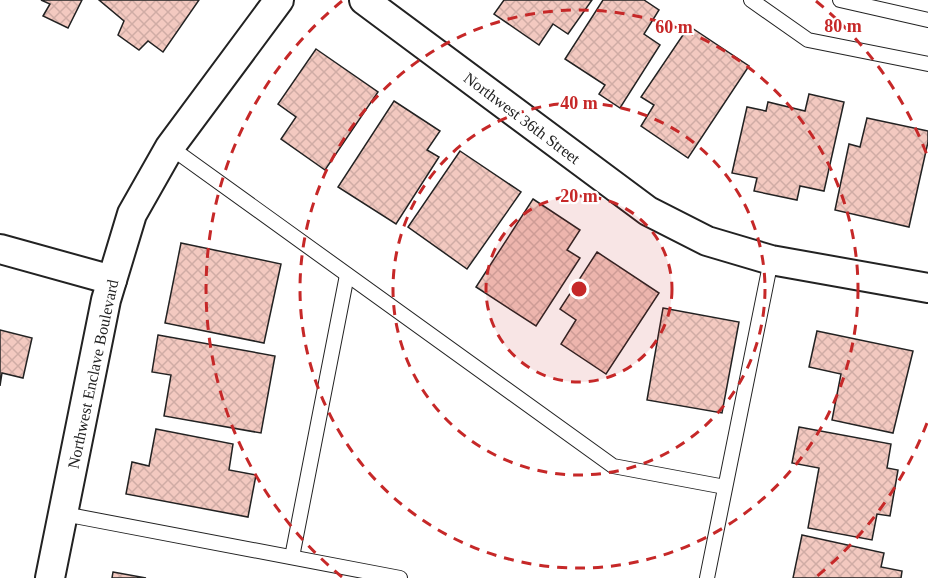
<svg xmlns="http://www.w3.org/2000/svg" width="928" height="578" font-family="'Times New Roman',serif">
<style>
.building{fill:url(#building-cross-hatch);stroke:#222;stroke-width:1.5}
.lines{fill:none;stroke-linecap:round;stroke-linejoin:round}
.lane-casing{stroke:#222;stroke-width:16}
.street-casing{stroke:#222;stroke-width:32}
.lane{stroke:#fff;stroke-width:14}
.street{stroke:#fff;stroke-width:28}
.ring{fill:none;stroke:#c62828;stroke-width:3;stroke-dasharray:10 8}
.labels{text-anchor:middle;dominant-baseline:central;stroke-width:4.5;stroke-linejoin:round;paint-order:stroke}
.street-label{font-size:16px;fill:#222;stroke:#fff}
.centre{fill:#c62828;stroke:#fff;stroke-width:3}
.ring-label{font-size:18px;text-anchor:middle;font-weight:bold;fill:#c62828;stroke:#fff;stroke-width:4.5;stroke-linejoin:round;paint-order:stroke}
</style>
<defs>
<pattern id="building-cross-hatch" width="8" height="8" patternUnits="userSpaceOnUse" patternTransform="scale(1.5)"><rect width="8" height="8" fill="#f3c9c0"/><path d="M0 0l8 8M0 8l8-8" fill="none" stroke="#d0aca5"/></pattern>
</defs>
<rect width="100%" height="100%" fill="#fff"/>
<!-- building -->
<g class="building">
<path d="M41 0H82L68 28 43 16 50 4Z"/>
<path d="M99 0H199L163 52 148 41 139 50 118 35 124 21Z"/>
<path d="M504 0H592L568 34 553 24 539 45 494 14Z"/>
<path d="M603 0H644L659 10 644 34 660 45 620 108 599 94 605 85 565 59Z"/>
<path d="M689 26 749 66 688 158 641 126 654 105 641 97Z"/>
<path d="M316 49 378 92 325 170 281 139 296 117 278 104Z"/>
<path d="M809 94 844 102 824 191 800 186 797 200 754 191 757 178 732 173 747 107 766 111 768 102 805 111Z"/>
<path d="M394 101 440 131 427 150 439 157 396 224 338 187Z"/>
<path d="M867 118 928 131V142L909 227 835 210 849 144 860 147Z"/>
<path d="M460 151 521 192 467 269 408 227Z"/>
<path d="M533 199 580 230 567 250 580 258 536 326 476 287Z"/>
<path d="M181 243 281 264 264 343 165 323Z"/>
<path d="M597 252 659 293 606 374 561 344 576 320 560 309Z"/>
<path d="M663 308 739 322 722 413 647 400Z"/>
<path d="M0 330 32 338 23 378 2 373 0 386Z"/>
<path d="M817 331 913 351 893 433 832 420 841 374 809 367Z"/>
<path d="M158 335 275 356 261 433 164 416 171 375 152 372Z"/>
<path d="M799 427 891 444 887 468 898 470 890 516 877 514 872 540 808 528 819 468 792 463Z"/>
<path d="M156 429 233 444 229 470 256 475 248 517 126 494 132 462 149 466Z"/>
<path d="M802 535 884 553 881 567 902 571 901 578H793Z"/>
<path d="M113 572 146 578H112Z"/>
</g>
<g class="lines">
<!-- lane casing -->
<g class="lane-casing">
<g id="lane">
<path d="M751 0 808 40 928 64"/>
<path d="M840 0 928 20"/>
<path d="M170 147 613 466 725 487"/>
<path d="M64 514 400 578"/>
<path d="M292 557 347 275"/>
<path d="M707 578 771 260"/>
</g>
</g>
<!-- street casing -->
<g class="street-casing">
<g id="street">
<path d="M364 0 648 211 707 241 771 260 928 288"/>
<path d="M0 249 112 280"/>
<path d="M50 578 106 300 132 214 170 147 279 0"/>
</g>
</g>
<!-- lane -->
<use href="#lane" class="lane"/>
<!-- street -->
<use href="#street" class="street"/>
</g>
<!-- distance rings -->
<circle cx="579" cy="289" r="93" fill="#c62828" fill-opacity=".12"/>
<g class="ring">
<circle cx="579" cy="289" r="93"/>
<circle cx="579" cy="289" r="186"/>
<circle cx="579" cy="289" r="279"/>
<path d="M927 423A373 373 0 0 1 816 577M342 577A373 373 0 0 1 342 1M816 1A373 373 0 0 1 927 155"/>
</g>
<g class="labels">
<!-- street labels -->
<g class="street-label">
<text transform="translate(522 118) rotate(37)">Northwest 36th Street</text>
<text transform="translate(93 374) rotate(-78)">Northwest Enclave Boulevard</text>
</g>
</g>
<circle cx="579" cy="289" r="9" class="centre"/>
<g class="ring-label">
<text x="843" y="32">80 m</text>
<text x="674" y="33">60 m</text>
<text x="579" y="109">40 m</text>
<text x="579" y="202">20 m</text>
</g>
</svg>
